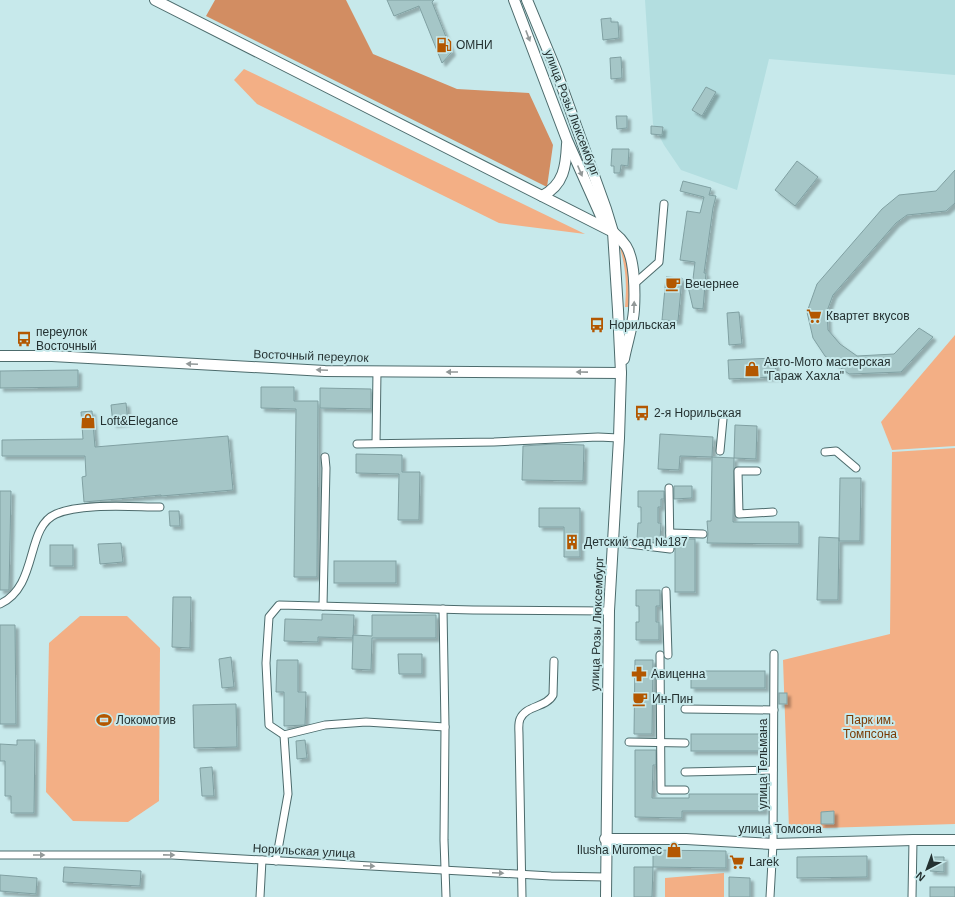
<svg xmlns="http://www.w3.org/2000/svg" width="955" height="897" font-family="Arial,sans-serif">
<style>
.built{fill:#b3dee0}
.green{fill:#f3af85}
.forest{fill:#d28d62}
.building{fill:#a5c6c7;stroke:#80a0a2;filter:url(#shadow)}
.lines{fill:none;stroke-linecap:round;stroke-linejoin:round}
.street-casing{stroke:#4c6b6c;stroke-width:9}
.secondary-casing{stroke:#4c6b6c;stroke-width:12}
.street{stroke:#fff;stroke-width:7}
.secondary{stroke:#fff;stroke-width:10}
.oneway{fill:#929898}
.labels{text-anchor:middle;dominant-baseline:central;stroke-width:4;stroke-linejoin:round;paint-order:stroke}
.poi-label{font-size:12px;fill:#243131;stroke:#c7e9eb;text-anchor:start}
.street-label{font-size:12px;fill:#243131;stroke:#c7e9eb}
.park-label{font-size:12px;fill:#793a03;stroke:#c7e9eb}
</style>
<defs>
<filter id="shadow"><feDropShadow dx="3.5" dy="3.5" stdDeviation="1" flood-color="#0004"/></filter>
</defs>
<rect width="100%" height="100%" fill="#c7e9eb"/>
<!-- built -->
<path class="built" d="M645 0H955V75L769 59 737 190 681 170 664 145 653 124Z"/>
<!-- green -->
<g class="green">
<path d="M244 69 585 234 499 223 257 104 234 80Z"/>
<path d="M619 244C631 263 631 286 629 307H625C627 282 626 269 619 244Z"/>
<path d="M955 335V446L892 450 881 422Z"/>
<path d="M955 448V824L789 829 783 660 890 634 892 452Z"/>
<path d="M80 616H127L160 648 159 801 128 822 73 821 46 792 49 643Z"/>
<path d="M724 873V897H665V878Z"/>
</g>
<!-- forest -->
<path class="forest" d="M215 0H346L373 54 457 89 529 93 553 145 547 187 206 16Z"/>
<!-- building -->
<g class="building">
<path d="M387 0H434L432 2 452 52 442 63 419 6 394 16Z"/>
<path d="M611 18V22H618L619 38 603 40 601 19Z"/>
<path d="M621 57 622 78 611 79 610 58Z"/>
<path d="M706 87 716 92 702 116 692 110Z"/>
<path d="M616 116H627V128L617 129Z"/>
<path d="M651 126 663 127 662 135 651 134Z"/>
<path d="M612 149H629L628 166 621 165 620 173H614V166H611Z"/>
<path d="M797 161 818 177 795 206 775 190Z"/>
<path d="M955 170V203L946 211 907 215 896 223 833 295 827 311 828 330 840 344 857 356 894 354 919 328 933 337 901 372 849 374 825 356 813 338 807 312 817 284 882 209 899 195 936 191Z"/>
<path d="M683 181 711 188 709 195 716 196 713 208 704 273H706L703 309 693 308 686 278 693 279 695 262 680 260 687 211 700 213 704 197 680 191Z"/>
<path d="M666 277 682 278 678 321 662 320Z"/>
<path d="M739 312 742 344 729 345 727 313Z"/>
<path d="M775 358 776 377 729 379 728 360Z"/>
<path d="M78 370V387L0 388V371Z"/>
<path d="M261 387H294V401H318L317 577H294L296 409 261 408Z"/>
<path d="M320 388 371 389V409L320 408Z"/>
<path d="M126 403 128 422 113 424 111 405Z"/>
<path d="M92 411 95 447 228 436 233 490 161 496V495L84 502 82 477 86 476 85 456H2V440L83 439 81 412Z"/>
<path d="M735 425 757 426 756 459 734 458Z"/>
<path d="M660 434 713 437 712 457 680 456 679 470 658 469Z"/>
<path d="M554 444 584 445 583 481 522 480 523 446Z"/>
<path d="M356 454 402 455V472H420L419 520H398L399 474 356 473Z"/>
<path d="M712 457 734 458 733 522H799V544L707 543 708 534 707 521H711Z"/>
<path d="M840 478H861L860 541H839V538L838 600H817L819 537 839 538Z"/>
<path d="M674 486H692V498L674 499Z"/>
<path d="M0 491H11L9 590H0Z"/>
<path d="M638 491H664V499H661V507H658V523H661L660 540 637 539 638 523H641V507H638Z"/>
<path d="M539 508H580V557H564V527H539Z"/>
<path d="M169 511H179L180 526H170Z"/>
<rect x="675" y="539" width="20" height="53"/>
<path d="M121 543 123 562 100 564 98 544Z"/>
<rect x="50" y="545" width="23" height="21"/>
<rect x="334" y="561" width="62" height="22"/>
<path d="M636 590H660V606H656V622H659V640H636V622H639V606H636Z"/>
<path d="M173 597H191L190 648 172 647Z"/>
<path d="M322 614 354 615 353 638 318 637V642L284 641 285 619 322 620Z"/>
<path d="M372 615H436V638H372L371 670 352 669 353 635 372 636Z"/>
<path d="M0 625H15L16 724H0Z"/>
<path d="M398 654H422V674H399Z"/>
<path d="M231 657 234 687 222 688 219 659Z"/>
<path d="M277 660H298V692H306L305 725 284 726V692H276Z"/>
<path d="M635 660H653L652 734H634Z"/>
<rect x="691" y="671" width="74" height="17"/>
<rect x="779" y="693" width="8" height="11"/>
<path d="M236 704 237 747 194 748 193 705Z"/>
<rect x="691" y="734" width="72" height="17"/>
<path d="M17 740H35L34 813H11V796H5V761H0V744L17 745Z"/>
<path d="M305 740 307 758 297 759 296 741Z"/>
<path d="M635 750H656V765H653L652 798H689V794H764V811H682V818L635 817Z"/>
<path d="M212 767 214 796H202L200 768Z"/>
<path d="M834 811V824H821V812Z"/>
<path d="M653 850 726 851V868L653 867Z"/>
<path d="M867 856V877L797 878V857Z"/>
<path d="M930 857H944V872L930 871Z"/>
<path d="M64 867 141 871 140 886 63 882Z"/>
<path d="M634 867H653L652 897H634Z"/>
<path d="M0 875 37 878 36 894 0 891Z"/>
<path d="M729 877 750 878V897H729Z"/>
<rect x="930" y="887" width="25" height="10"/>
</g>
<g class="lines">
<!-- street casing -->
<g class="street-casing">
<g id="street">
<path d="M634 284 659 262 664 204"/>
<path d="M376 443 377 371"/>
<path d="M357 444 494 442 598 437 619 438"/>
<path d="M720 451 723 419"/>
<path d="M825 452 836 451 856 468"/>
<path d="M757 471H738L739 514 773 512"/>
<path d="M670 533 703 534"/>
<path d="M613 542 670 549 669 488"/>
<path d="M666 591 668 655"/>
<path d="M0 604C39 586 25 527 56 514 81 503 132 507 160 507"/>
<path d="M323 606 326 468 325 457"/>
<path d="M443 609 445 727 444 840 446 897"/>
<path d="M660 655 661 790H685"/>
<path d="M685 709 774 710"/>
<path d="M284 735 269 725 266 663 269 617 279 605 473 610 609 611"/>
<path d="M629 742 685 743"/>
<path d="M685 772 773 770"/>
<path d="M0 855H172L551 876 606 877"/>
<path d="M276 861 288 794 284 735 325 725 366 722 445 727"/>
<path d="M260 897 262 860"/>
<path d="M522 897 519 735C519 730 518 724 520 719 526 705 546 708 553 695L554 661"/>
<path d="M770 897 773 844 774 654"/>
<path d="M912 897 913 840"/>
</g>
</g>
<!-- secondary casing -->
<g class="secondary-casing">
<g id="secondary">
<path d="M155 0 613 232C618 236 622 240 626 246 635 260 635 293 634 310 633 326 627 343 624 359"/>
<path d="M514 0 567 140 604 223 607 227"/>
<path d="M527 0 556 70 606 209 613 232 618 310 621 373 619 438 609 611 606 897"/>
<path d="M542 196C564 185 566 166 567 144"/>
<path d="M0 356H52L325 371 621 373"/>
<path d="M605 839H686L773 844 913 840H955"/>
</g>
</g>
<!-- street -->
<use href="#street" class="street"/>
<!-- secondary -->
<use href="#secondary" class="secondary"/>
</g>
<!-- one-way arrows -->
<defs><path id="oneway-solid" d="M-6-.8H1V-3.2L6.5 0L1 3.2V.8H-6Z"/></defs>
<g class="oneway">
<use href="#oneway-solid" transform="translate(528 36) rotate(69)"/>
<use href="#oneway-solid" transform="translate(580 171) rotate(67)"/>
<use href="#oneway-solid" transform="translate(634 307) rotate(-88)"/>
<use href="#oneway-solid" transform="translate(192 364) rotate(-177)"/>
<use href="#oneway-solid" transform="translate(322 370) rotate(-178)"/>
<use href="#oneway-solid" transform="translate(452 372) rotate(-180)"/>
<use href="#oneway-solid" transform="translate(582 372) rotate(-179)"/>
<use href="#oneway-solid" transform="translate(39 855)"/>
<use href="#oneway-solid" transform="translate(169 855) rotate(1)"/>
<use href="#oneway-solid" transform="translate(369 866) rotate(3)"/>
<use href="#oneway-solid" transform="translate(498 873) rotate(3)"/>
</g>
<!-- icons -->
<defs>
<g id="fuel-bare" transform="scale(1.2)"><path d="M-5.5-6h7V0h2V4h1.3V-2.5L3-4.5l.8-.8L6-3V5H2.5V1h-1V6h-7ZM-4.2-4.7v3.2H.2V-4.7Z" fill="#b35700" stroke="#c7e9eb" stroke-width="2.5" paint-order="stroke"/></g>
<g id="cafe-bare" transform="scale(1.2)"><path d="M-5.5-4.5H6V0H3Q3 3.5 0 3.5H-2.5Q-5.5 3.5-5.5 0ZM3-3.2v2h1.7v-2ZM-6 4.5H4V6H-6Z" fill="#b35700" stroke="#c7e9eb" stroke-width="2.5" paint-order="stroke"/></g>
<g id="supermarket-bare" transform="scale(1.2)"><path d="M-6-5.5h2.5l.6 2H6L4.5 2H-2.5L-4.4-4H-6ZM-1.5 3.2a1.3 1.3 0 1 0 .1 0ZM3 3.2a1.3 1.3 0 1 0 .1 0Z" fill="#b35700" stroke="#c7e9eb" stroke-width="2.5" paint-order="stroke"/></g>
<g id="bus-bare" transform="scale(1.2)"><path d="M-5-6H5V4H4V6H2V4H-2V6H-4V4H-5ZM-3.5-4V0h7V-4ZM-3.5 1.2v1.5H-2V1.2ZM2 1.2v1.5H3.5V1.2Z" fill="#b35700" stroke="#c7e9eb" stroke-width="2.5" paint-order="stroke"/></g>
<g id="shop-bare" transform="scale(1.2)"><path d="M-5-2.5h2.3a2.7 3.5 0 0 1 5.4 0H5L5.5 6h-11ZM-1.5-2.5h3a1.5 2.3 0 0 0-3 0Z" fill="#b35700" stroke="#c7e9eb" stroke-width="2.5" paint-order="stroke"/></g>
<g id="building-bare" transform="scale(1.2)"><path d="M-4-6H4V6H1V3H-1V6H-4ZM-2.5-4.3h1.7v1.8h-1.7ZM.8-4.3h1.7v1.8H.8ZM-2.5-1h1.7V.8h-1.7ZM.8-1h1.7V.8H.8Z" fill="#b35700" stroke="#c7e9eb" stroke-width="2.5" paint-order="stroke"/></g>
<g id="pharmacy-bare" transform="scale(1.2)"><path d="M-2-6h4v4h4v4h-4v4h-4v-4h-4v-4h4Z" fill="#b35700" stroke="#c7e9eb" stroke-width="2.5" paint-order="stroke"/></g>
<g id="stadium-bare" transform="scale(1.2)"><path d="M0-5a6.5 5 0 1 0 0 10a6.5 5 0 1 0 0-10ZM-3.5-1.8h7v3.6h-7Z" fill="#b35700" stroke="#c7e9eb" stroke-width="2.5" paint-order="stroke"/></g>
</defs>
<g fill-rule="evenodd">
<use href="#fuel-bare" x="444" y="45"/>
<use href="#cafe-bare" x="673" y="284"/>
<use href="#supermarket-bare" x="814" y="316"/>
<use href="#bus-bare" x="597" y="325"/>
<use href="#bus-bare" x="24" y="339"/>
<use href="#shop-bare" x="752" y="369"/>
<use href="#bus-bare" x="642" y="413"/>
<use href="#shop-bare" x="88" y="421"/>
<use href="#building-bare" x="572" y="542"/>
<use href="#pharmacy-bare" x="639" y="674"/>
<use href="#cafe-bare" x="640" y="699"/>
<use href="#stadium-bare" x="104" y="720"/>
<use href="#shop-bare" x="674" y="850"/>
<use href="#supermarket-bare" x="737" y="862"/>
</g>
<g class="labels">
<!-- poi labels -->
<g class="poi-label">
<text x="456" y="45">ОМНИ</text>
<text x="685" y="284">Вечернее</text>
<text x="826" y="316">Квартет вкусов</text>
<text x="609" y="325">Норильская</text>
<text x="36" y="332">переулок<tspan x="36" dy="14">Восточный</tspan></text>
<text x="764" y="362">Авто-Мото мастерская<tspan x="764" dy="14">"Гараж Хахла"</tspan></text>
<text x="654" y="413">2-я Норильская</text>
<text x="100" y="421">Loft&amp;Elegance</text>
<text x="584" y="542">Детский сад №187</text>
<text x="651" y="674">Авиценна</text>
<text x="652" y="699">Ин-Пин</text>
<text x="116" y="720">Локомотив</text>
<text x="662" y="850" text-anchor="end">Ilusha Muromec</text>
<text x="749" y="862">Larek</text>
</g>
<!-- street labels -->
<g class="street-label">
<text transform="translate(572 113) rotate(69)">улица Розы Люксембург</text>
<text transform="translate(311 356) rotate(2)">Восточный переулок</text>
<text transform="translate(597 624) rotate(-88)">улица Розы Люксембург</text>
<text transform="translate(763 764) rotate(-90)">улица Тельмана</text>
<text x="780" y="829">улица Томсона</text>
<text transform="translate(304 851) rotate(3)">Норильская улица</text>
</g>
<!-- park labels -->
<g class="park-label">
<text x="870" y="720">Парк им.<tspan x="870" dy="14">Томпсона</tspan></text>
</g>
</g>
<!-- north arrow -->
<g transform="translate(927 869) rotate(221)" stroke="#c7e9eb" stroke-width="3" paint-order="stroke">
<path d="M0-3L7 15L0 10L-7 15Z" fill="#243131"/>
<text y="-6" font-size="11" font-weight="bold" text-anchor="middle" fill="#243131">N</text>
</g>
</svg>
